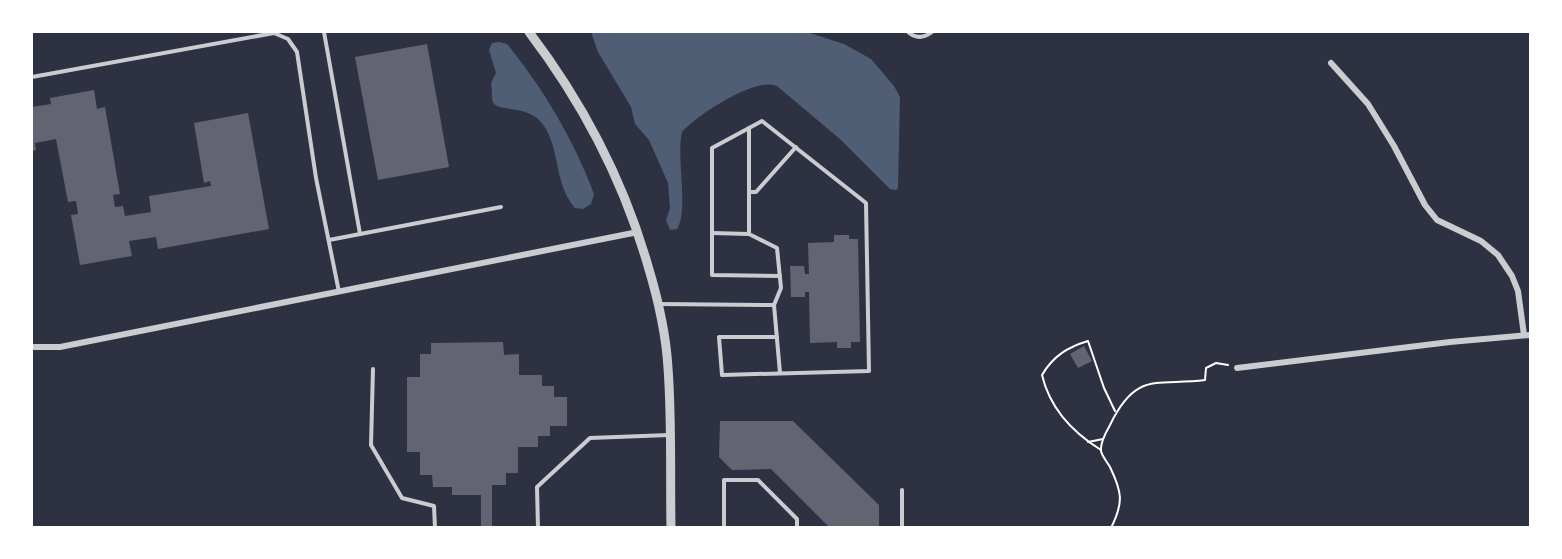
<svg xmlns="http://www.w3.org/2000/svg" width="1562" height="559" font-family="Spectral,serif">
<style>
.water{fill:#4f5d75}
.building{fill:#626471}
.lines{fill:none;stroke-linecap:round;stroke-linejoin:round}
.path{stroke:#fff;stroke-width:2}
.service{stroke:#caccd0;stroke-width:4}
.minor{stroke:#caccd0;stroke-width:6}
.tertiary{stroke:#caccd0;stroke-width:9}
</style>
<rect width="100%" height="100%" fill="#2d3142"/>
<!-- water -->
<g class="water">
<path d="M591 32H807L844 44 871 59 894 86 900 97 898 188 896 190 890 189 841 140 777 86C756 76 696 116 682 132 676 157 689 211 677 229L670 230 666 220 670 208 668 183 649 140 635 124 631 107 598 52Z"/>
<path d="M499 42 507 44C543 88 574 140 594 194L591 204 583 209 575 208C553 183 561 146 541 122 527 106 501 111 494 104 491 100 492 94 492 90 491 88 491 83 492 81 493 78 495 76 496 73L489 50 492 43Z"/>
</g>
<!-- building -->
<g class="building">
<path d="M427 44 449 167 378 180 355 57Z"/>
<path d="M94 90 97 109 105 107 120 194 113 195 115 207 123 206 125 216 151 212 149 196 211 186 210 181 204 183 194 123 248 113 269 229 158 249 156 237 129 241 132 256 80 265 71 215 78 214 76 201 68 202 56 139 35 143 36 150 32 151V107L51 104 50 98Z"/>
<path d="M834 235H849V239H858L860 342H851V348H837V342L810 343 809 292H805V297H791L790 266H804L805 274H809L808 243 834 242Z"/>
<path d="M503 342 504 355 519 354V375H542V386H554V397H567V426H550V436H538V447H518V473H506V485H492V528H481V495H452V487H433L432 475H420V452H407V377H420V354H431V343Z"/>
<path d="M1084 346 1092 361 1078 368 1070 354Z"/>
<path d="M720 421H793L879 505V528H830L771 469 732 470 719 457Z"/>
</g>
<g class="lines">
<!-- path -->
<g class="path">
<path d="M1088 442 1103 439"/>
<path d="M1101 450C1072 432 1050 409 1042 375 1053 356 1068 347 1088 341L1104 388 1115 411"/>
<path d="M1111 528C1124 502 1122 492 1110 467 1107 462 1102 456 1101 451 1100 442 1106 432 1110 425 1136 371 1156 386 1205 380L1206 368 1216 363 1228 365"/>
</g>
<!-- service -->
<g class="service">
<path d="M324 32 360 234"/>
<path d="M908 32C916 39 924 38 932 32"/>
<path d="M32 77 274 33 288 39 297 52 316 178 339 292"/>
<path d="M749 128V234L777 248 781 288 774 305 780 373"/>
<path d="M749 192H756L796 147"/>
<path d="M712 233 749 234"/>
<path d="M329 240 501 207"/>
<path d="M659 304 774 305"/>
<path d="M777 337H719L722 375 869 371 866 203 762 121 712 148V275L780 276"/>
<path d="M373 369 371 445 402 498 434 506 435 528"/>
<path d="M538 528 537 487 590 438 669 435"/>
<path d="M724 528V480H758L797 519V528"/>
<path d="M902 528V490"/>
</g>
<!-- minor -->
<g class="minor">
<path d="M1331 63 1368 104 1394 146 1425 205 1437 220 1481 241 1498 255 1512 276 1518 291 1524 335"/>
<path d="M32 347H60L638 232"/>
<path d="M1237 368 1450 342 1530 335"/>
</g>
<!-- tertiary -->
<path class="tertiary" d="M529 32C583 103 623 179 648 266 658 299 666 333 668 368 672 421 670 475 671 528"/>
</g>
<!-- border -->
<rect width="1562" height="559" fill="none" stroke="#ffffff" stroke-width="66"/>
</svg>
